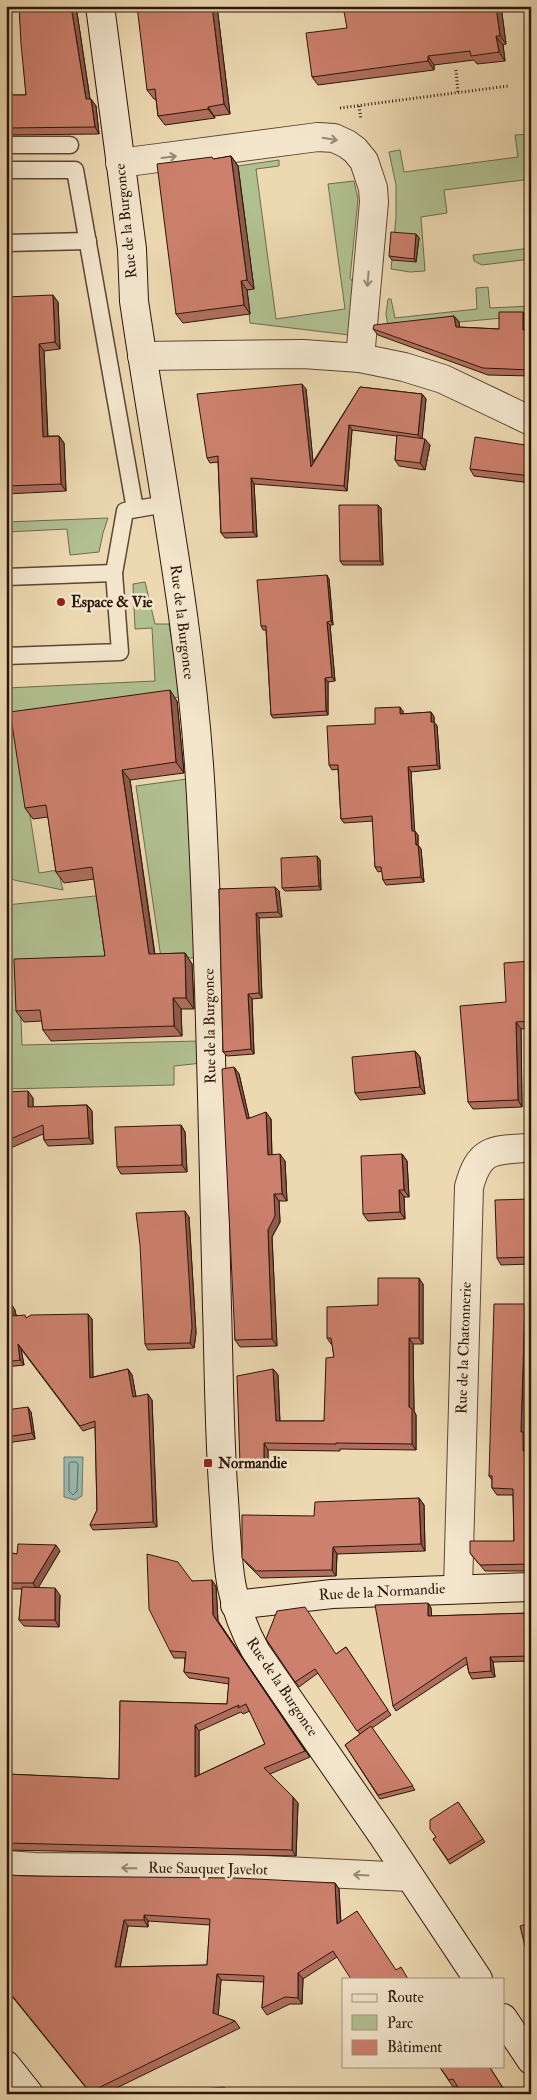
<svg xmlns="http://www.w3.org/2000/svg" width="537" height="2100" font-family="'IM FELL Double Pica',serif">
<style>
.green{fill:#b1c091;stroke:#6e6a4e}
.water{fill:#99bab0;stroke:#6d786e}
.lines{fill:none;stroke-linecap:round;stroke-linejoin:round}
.shore{stroke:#62685d;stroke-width:1}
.lane-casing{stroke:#5c4634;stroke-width:19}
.street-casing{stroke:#5c4634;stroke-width:30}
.secondary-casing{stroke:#2c150a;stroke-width:30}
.path{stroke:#2c150a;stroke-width:3;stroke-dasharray:1 2.5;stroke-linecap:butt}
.lane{stroke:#f3e6cd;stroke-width:16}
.street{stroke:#f3e6cd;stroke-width:28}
.secondary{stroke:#f3e6cd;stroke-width:28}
.wall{fill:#af6e5e;stroke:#2c150a;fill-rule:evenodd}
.shaded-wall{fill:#8f5a4c;stroke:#2c150a}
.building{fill:#cc806d;stroke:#2c150a;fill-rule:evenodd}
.oneway{stroke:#998875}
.poi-dot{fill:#8f2418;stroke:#f3e6cd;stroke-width:2}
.labels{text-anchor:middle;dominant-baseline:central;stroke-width:5;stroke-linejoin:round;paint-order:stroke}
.street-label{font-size:15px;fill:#2c150a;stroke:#f3e6cd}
.poi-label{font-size:15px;font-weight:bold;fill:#2c150a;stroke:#f3e6cd;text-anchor:start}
</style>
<rect width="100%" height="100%" fill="#ecd9b2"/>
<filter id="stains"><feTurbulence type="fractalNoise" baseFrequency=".004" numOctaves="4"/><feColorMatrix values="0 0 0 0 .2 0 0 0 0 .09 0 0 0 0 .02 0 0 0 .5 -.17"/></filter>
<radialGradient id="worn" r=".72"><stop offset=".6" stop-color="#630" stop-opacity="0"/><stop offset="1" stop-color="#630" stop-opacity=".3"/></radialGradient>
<!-- green -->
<g class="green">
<path d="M531 134V179L444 190 447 213 421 217 425 271 410 272 391 269 396 217V185L389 152 400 150 404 172 518 157 515 135Z"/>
<path d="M279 160V166L256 169 276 319 345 309 328 184 354 181 358 199 350 278 353 282 349 335 250 323 247 290 253 289 238 166Z"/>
<path d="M531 248V259L482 265 474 261 473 255Z"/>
<path d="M488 287 490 308 531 306V318H503L392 328 388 326 386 314 388 299H391L395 318 477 309 476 288Z"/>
<path d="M108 518 103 533 99 552 70 555 67 529 6 532V522Z"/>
<path d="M145 582 155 624H169L181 697 15 720 39 873 58 870 63 890 14 880 6 876V688L155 681 152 628 135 629 133 584Z"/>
<path d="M187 779 197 958H161L136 786Z"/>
<path d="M95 896 98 897 108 964 19 965 22 1045 201 1041 202 1063 174 1066V1085L6 1089V905Z"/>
</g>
<!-- water -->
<path class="water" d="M64 1457H83L82 1496 75 1500 64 1497Z"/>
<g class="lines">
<!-- shore -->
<path class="shore" d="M71 1462H76L78 1464 77 1491 73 1495 69 1491V1464Z"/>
<!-- lane casing -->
<g class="lane-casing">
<g id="lane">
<path d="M6 145H70"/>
<path d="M6 170H75L135 509"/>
<path d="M6 243 88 241"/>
<path d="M6 577 114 573"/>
<path d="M6 656 120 652 114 573 125 511 166 504"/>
</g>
</g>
<!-- street casing -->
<g class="street-casing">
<g id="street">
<path d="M120 163 318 137 334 138 347 144 355 150 364 161 373 188 374 202 360 358"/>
<path d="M142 356 303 354 360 358 404 367 443 379 531 421"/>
<path d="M458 1588 469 1187C479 1150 491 1150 526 1148"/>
<path d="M6 1865 35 1867 241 1869 410 1877"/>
</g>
</g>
<!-- secondary casing -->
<g class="secondary-casing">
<g id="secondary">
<path d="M100 6 132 249 134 301C158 466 192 629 201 796 210 967 213 1138 217 1308 219 1372 219 1436 224 1500 228 1559 226 1598 256 1652L383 1836 478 1979"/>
<path d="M235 1605 332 1594 531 1587"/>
<path d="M503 2018 531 2060"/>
<path d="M6 2065 29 2094"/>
</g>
</g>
<!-- path -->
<g class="path">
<path d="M456 70 458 93"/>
<path d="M359 106 361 119"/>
<path d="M340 108 508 86"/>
</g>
<!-- lane -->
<use href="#lane" class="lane"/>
<!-- street -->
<use href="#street" class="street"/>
<!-- secondary -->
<use href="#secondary" class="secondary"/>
</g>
<!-- wall -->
<g class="wall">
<path d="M19 6H76L90 99 96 106 99 134 6 135V95H26Z"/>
<path d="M217 6 230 114 214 116 215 118 165 125 158 116 156 99H154L147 90Z"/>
<path d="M501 6 506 44 503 45 505 61 477 64 474 60 434 65V70L318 85 312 77 347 28Z"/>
<path d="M231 156 238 166 254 289 247 290 250 314 183 323 176 314 214 159Z"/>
<path d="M416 234 419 238 416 262 392 260 389 256Z"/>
<path d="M6 297 58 302 60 349 44 351 48 436H59L64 443 66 491 6 494V439H11L8 353H6Z"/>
<path d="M454 316 459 322V327L499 329 528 318V330H531V376L488 375 378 335 373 329Z"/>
<path d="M360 387 422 394 426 399 422 438 430 445 425 470 399 466 395 460 397 436 352 430 347 491 254 484 257 537 225 538 221 533 218 462 210 463 207 458 306 389 313 462Z"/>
<path d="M531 446V483L474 476 470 469Z"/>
<path d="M378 505 381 508 383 565H343L340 561Z"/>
<path d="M329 579 333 625H330L335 681 328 682V715L273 718 271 715 266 630H263L261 626Z"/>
<path d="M177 701 184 773 130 780 155 954 185 953 192 964 194 1009H181L182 1036 51 1041 43 1030 42 1021 24 1022 16 1011 105 956 94 879 64 883 56 872 48 817 33 819 25 808Z"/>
<path d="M403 711V714L431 712 434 717V722L437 726 440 769 411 772 414 831 418 835V845L421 849 424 882 386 885 383 880 382 871 378 872 375 867 373 821 344 823 341 819 338 769 332 770 329 765 375 724Z"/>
<path d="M317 856 320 860 321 890 285 891 282 888Z"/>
<path d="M219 889 279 891 282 917 259 918 262 998 252 999 254 1054 227 1056 223 1052Z"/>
<path d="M531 961V1028L521 1029 522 1107 473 1109 468 1102 506 1002Z"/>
<path d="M415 1051 420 1057 425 1094 360 1100 355 1093Z"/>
<path d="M234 1067 239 1074 249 1118 271 1119 272 1155 285 1161 287 1201H279L280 1222 272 1237 277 1346 240 1347 235 1340Z"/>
<path d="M6 1092 33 1098V1107L87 1105 92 1111 93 1144 48 1146 44 1140 43 1134 6 1150Z"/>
<path d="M181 1125 185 1132 187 1172 121 1174 117 1167Z"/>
<path d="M402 1154 407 1161 409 1197H404L405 1219 368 1221 363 1214Z"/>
<path d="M531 1199V1264L501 1265 497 1258Z"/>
<path d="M189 1217 196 1333 194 1348 148 1350 145 1344Z"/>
<path d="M423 1284V1344H413L414 1411 416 1415V1450L340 1449V1451L268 1450V1469L245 1470 240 1464 273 1369 278 1375 280 1421H324L334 1357 332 1344H331L327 1338 378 1305Z"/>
<path d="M6 1309 15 1310 16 1315 26 1318 92 1319 93 1377 128 1369 132 1375 136 1397 152 1400 157 1527 93 1530 90 1525 97 1510 95 1427 83 1431 21 1349 24 1365 6 1367Z"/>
<path d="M530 1311 526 1435 528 1438V1451H531V1571H485L470 1553 514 1541 513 1495H497L492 1488V1480L489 1476Z"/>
<path d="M6 1410 31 1412 35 1439 6 1443Z"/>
<path d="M419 1498 424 1505 425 1551 337 1554 336 1576 261 1578 247 1564 242 1558 314 1516Z"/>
<path d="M60 1551 38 1587 60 1595 59 1627 24 1626 19 1620 22 1589H6V1552L17 1554Z"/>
<path d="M192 1581 216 1586 218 1621 310 1757 270 1774 298 1803 296 1856 6 1850V1774L119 1779 120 1701 227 1704 229 1684 189 1678 184 1672 185 1658H174L170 1651ZM250 1711 265 1744 199 1775V1731L241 1712 243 1714Z"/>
<path d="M428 1603 431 1608V1616L531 1613V1661L493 1662 495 1677 472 1679 469 1673 467 1664 396 1711 393 1706Z"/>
<path d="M266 1639 336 1654 346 1647 391 1715 372 1728 415 1790 380 1799 345 1745 360 1734 318 1673 299 1687Z"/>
<path d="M458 1802 485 1842 450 1864 433 1839 436 1837Z"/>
<path d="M6 1875 29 1876 335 1883 339 1889 341 1922 396 1970 409 1979 337 1957 303 1979 302 2004H290L267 2015 262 2008 264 1982 221 1980 218 2015 235 2021 240 2028 104 2094H91L6 1989ZM148 1921 210 1925 207 1965 120 1967 128 1926 148 1927Z"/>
<path d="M439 2066H489L507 2094H462L457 2086 453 2087Z"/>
</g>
<!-- shaded-wall -->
<g class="shaded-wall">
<path d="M71 6H76L91 106 86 99Z"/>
<path d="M212 6H217L230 114 224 104Z"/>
<path d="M496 6H501L506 44 500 36Z"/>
<path d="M496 36 503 45 505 61 499 52Z"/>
<path d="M428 56 434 65V70L428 61Z"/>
<path d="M91 99 96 106 99 134 95 127Z"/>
<path d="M208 107 214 116 215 118 208 109Z"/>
<path d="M231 156 238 166 254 289 247 280Z"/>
<path d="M416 234 419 238 416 262 414 259Z"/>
<path d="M241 281 247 290 250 314 244 305Z"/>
<path d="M53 295 58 302 60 349 55 342Z"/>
<path d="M523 312 528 318V336L523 330Z"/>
<path d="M454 316 459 322 460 333 456 327Z"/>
<path d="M39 344 44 351 48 444 43 437Z"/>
<path d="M302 384 306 389 314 472 311 467Z"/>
<path d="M422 394 426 399 422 440 418 435Z"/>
<path d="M349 425 352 430 347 491 344 486Z"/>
<path d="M59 436 64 443 66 491 61 484Z"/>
<path d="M425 439 430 445 425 470 420 463Z"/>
<path d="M251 478 254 484 257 537 253 532Z"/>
<path d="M378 505 381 508 383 565 380 561Z"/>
<path d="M327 575 329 579 333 625 331 621Z"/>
<path d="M327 622 330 625 335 681 332 677Z"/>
<path d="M325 678 328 682V715L326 711Z"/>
<path d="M170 690 177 701 184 773 176 762Z"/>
<path d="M400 707 403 711V718L400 714Z"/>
<path d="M431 712 434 717V722L437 726 440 769 437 765 431 722Z"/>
<path d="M408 767 411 772 415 835 412 831Z"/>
<path d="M122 770 130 780 156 965 149 954Z"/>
<path d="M415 831 418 835V845L421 849 424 882 421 877 416 845Z"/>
<path d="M317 856 320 860 321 890 319 886Z"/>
<path d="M275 887 279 891 282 917 278 912Z"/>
<path d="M256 913 259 918 262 998 259 993Z"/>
<path d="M185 953 192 964 194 1009 186 998Z"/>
<path d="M248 994 252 999 254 1054 251 1049Z"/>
<path d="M173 998 181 1009 182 1036 174 1026Z"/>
<path d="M516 1022 521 1029 522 1107 518 1100Z"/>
<path d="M415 1051 420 1057 425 1094 420 1087Z"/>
<path d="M234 1067 239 1074 251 1126 247 1119Z"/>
<path d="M28 1091 33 1098V1114L28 1107Z"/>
<path d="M87 1105 92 1111 93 1144 89 1138Z"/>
<path d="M266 1112 271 1119 272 1162 268 1155Z"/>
<path d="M181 1125 185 1132 187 1172 182 1165Z"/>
<path d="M280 1154 285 1161 287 1201 282 1194Z"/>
<path d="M402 1154 407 1161 409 1197 404 1190Z"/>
<path d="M399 1190 404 1197 405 1219 400 1212Z"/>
<path d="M274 1194 279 1201 280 1222 272 1237 277 1346 272 1339 268 1230Z"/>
<path d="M185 1211 189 1217 196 1333 194 1348 190 1343Z"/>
<path d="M419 1278 423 1284V1344L419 1338Z"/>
<path d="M525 1304 530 1311 526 1435 528 1438 527 1458 523 1451 521 1432Z"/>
<path d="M12 1305 15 1310 17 1321 13 1316Z"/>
<path d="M88 1314 92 1319 93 1383 90 1378Z"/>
<path d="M409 1338 413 1344 414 1411 416 1415V1450L412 1444 409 1407Z"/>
<path d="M18 1344 21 1349 24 1365 20 1360Z"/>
<path d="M128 1369 132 1375 137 1402 133 1397Z"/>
<path d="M273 1369 278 1375 280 1427 276 1421Z"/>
<path d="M148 1394 152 1400 157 1527 153 1522Z"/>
<path d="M28 1407 31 1412 35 1439 32 1433Z"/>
<path d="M264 1443 268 1450V1469L264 1463Z"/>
<path d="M419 1498 424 1505 425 1551 421 1544Z"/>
<path d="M56 1545 60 1551 37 1590 33 1583Z"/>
<path d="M333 1547 337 1554 336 1576 332 1570Z"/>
<path d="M212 1580 216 1586 218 1621 310 1757 213 1615Z"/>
<path d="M55 1588 60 1595 59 1627 55 1620Z"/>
<path d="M428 1603 431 1608 432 1621 428 1616Z"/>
<path d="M490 1657 493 1662 495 1677 491 1671Z"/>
<path d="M195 1725 199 1731V1783L195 1777Z"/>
<path d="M293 1797 298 1803 296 1856 292 1850Z"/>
<path d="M335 1883 339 1889 341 1931 337 1924Z"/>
<path d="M144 1915 148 1921V1927L144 1920Z"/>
<path d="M124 1920 128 1926 119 1973 115 1967Z"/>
<path d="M298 1973 303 1979 302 2004 298 1998Z"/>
<path d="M217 1974 221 1980 218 2019 213 2013Z"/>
<path d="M224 2087 229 2094H225Z"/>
</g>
<!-- building -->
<g class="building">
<path d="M19 6H71L86 99H91L95 127 6 128V95H26L21 44Z"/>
<path d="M137 6H212L224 104 208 107V109L158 116 155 89 147 90Z"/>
<path d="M343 6H496L500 36H496L499 52 471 56 470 51 428 56V61L312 77 306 33 347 28Z"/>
<path d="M231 156 247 280 241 281 244 305 176 314 157 164 212 157 213 159Z"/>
<path d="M391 232 416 234 414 259 389 256Z"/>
<path d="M53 295 55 342 39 344 43 437 59 436 61 484 6 486V439H11L8 346H6V297Z"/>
<path d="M499 312H523V330H531V370L483 368 373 329 374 325 454 316 456 327 499 329Z"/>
<path d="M302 384 311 467 360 387 422 394 418 435 349 425 344 486 251 478 253 532 221 533 218 456 207 458 197 394Z"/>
<path d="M397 435 425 439 420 463 395 460Z"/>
<path d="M475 437 531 446V476L470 469Z"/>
<path d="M339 505H378L380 561H340Z"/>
<path d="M327 575 331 621 327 622 332 677 325 678 326 711 271 715 266 626H261L257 580Z"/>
<path d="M170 690 176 762 122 770 149 954 185 953 186 998H173L174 1026 43 1030 40 1010 16 1011 14 959 105 956 92 867 56 872 46 805 25 808 10 712Z"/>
<path d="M400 707V714L431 712V722H434L437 765 408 767 412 831H415L416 845H418L421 877 383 880 381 867H375L372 816 341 819 338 765H329L327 726 375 724V708Z"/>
<path d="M317 856 319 886 282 888 281 858Z"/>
<path d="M275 887 278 912 256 913 259 993 248 994 251 1049 223 1052 219 889Z"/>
<path d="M531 961V1021L516 1022 518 1100 468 1102 460 1006 506 1002 504 963Z"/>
<path d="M415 1051 420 1087 355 1093 352 1057Z"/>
<path d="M234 1067 247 1119 266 1112 268 1155 280 1154 282 1194H274L275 1216 268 1230 272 1339 235 1340 222 1069Z"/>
<path d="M28 1091V1107L87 1105 89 1138 44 1140 43 1125 6 1141V1092Z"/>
<path d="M181 1125 182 1165 117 1167 115 1127Z"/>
<path d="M402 1154 404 1190H399L400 1212 363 1214 361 1156Z"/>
<path d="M531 1199V1257L497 1258 495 1200Z"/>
<path d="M185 1211 192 1327 190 1343 145 1344 140 1245 136 1213Z"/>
<path d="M378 1278H419V1338H409V1407L412 1409V1444L336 1443V1444L264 1443V1463L240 1464 237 1376 273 1369 276 1421H324L326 1358 334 1357 331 1338H327V1307L378 1305Z"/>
<path d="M494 1304H525L521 1432H523V1451H531V1564L480 1565 470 1553V1541H514L513 1489 492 1488V1476H489Z"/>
<path d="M12 1305 13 1316 25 1315 26 1318 31 1315 88 1314 90 1378 128 1369 133 1397 148 1394 153 1522 90 1525 97 1510 95 1421 80 1426 18 1344 20 1360 6 1362V1309Z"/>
<path d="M28 1407 32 1433 6 1437V1410Z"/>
<path d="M419 1498 421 1544 333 1547 332 1570 256 1571 242 1558V1515L314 1516 315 1502Z"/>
<path d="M18 1544 56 1545 33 1583H6V1552L17 1554Z"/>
<path d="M147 1554 178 1562 192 1581 212 1580 213 1615 305 1751 264 1768 293 1797 292 1850 6 1843V1774L119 1779 120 1701 227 1704 229 1678 184 1672 186 1652 170 1651 149 1609ZM246 1704 265 1744 195 1777V1725L239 1705 238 1708Z"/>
<path d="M22 1587 55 1588V1620H19Z"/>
<path d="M428 1603V1616L531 1613V1656L490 1657 491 1671 469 1673 466 1657 393 1706 375 1605Z"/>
<path d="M305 1607 336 1654 346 1647 388 1710 357 1731 315 1669 295 1682 266 1639 277 1611Z"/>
<path d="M371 1726 413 1786 378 1795 345 1745Z"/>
<path d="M458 1802 483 1839 448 1860 433 1839 436 1837 430 1829V1820Z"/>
<path d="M6 1875 29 1876 236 1878 335 1883 337 1924 357 1911 396 1970 401 1967 408 1979H351L333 1951 298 1973V1998L285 1997 262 2008 264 1976 217 1974 213 2013 235 2021 90 2092 6 1988ZM144 1915 210 1919 207 1965 115 1967 124 1920H144Z"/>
<path d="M531 1923V1971L520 1926Z"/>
<path d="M439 2066H489L504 2090 499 2094H462L453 2079 449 2080Z"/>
<path d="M224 2087 225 2094H156Z"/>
</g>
<!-- one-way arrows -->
<defs><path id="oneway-shaft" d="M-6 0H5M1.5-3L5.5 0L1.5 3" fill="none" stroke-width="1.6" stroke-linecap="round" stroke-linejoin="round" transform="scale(1.25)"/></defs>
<g class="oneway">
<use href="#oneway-shaft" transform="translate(330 139) rotate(9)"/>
<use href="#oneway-shaft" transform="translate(169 157) rotate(-7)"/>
<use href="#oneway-shaft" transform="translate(368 279) rotate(95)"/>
<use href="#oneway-shaft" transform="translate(129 1868) rotate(-179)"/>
<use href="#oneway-shaft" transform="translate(361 1875) rotate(-177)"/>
</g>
<!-- markers -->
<g class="poi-dot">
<circle cx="61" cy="602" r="5"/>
<rect x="203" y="1458" width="10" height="10" rx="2.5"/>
</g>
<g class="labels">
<!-- street labels -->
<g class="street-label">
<text transform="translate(126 221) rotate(-96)">Rue de la Burgonce</text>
<text transform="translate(182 622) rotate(83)">Rue de la Burgonce</text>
<text transform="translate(210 1026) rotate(-91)">Rue de la Burgonce</text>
<text transform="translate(464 1348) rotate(-88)">Rue de la Chatonnerie</text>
<text transform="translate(382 1592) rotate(-3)">Rue de la Normandie</text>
<text transform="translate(282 1687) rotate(56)">Rue de la Burgonce</text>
<text transform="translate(208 1869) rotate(1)">Rue Sauquet Javelot</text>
</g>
<!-- poi labels -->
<g class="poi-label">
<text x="71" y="602">Espace &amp; Vie</text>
<text x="218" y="1463">Normandie</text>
</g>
</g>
<!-- margin -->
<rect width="537" height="2100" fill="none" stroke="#ecd9b2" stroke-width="25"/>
<rect x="8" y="8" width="522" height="2085" fill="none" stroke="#2c150a" stroke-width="2.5"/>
<rect x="12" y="12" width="512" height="2075" fill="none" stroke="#2c150a"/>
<!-- legend -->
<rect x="342" y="1978" width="162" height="90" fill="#f3e6cd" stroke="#a3927f"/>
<rect x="352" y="1994" width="25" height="8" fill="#f3e6cd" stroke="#a3927f"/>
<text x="387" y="2002" font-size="15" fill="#2c150a">Route</text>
<rect x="352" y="2015" width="25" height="15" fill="#b1c091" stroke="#a3927f"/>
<text x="387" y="2028" font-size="15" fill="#2c150a">Parc</text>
<rect x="352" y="2040" width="25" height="15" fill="#cc806d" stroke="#a3927f"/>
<text x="387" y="2052" font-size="15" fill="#2c150a">Bâtiment</text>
<rect width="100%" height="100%" filter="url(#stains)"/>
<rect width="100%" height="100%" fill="url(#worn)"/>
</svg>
